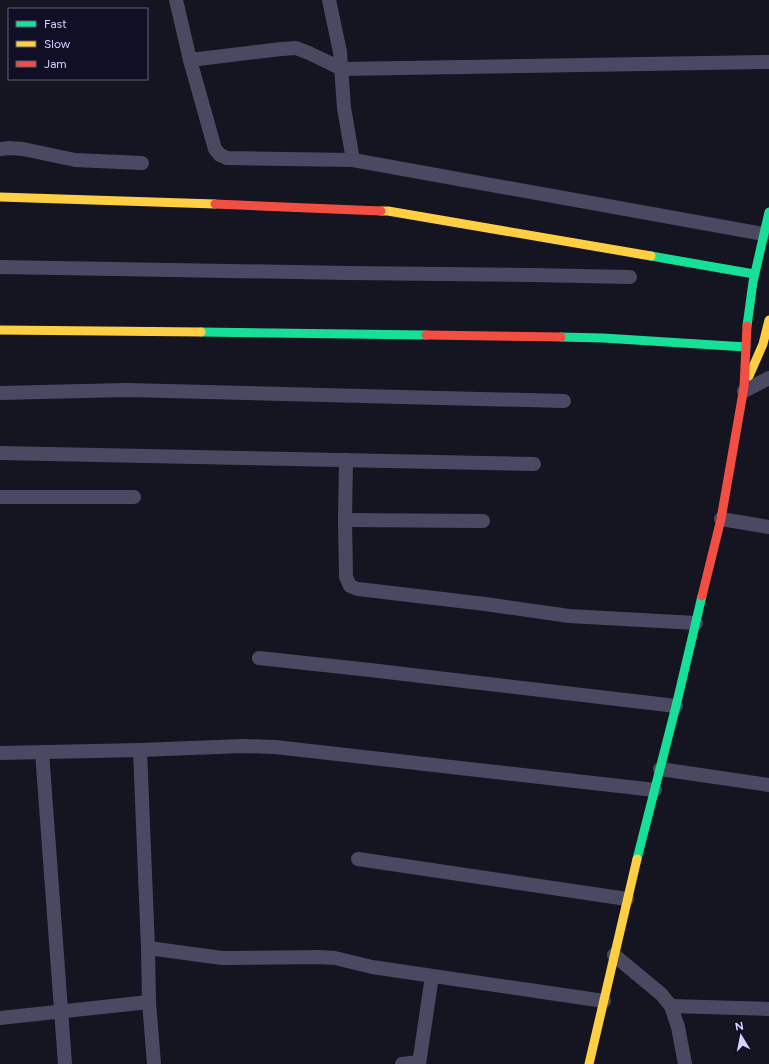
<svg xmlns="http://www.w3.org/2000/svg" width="769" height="1064" font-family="Figtree,sans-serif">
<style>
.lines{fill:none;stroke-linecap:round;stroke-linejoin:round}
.street{stroke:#494a62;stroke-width:14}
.fast{stroke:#16e098;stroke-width:9}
.slow{stroke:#ffcf43;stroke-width:9}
.jam{stroke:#f24e42;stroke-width:9}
</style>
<rect width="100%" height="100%" fill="#151421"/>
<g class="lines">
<!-- street -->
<g class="street">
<path d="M176 0 190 60 215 149 220 155 227 158 353 160 764 234"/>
<path d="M329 0 340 52 344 108 353 160"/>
<path d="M190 60 281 49 296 48 309 53 342 69 769 62"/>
<path d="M0 149 10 148 23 149 75 160 142 163"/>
<path d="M0 267 349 273 531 275 630 277"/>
<path d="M744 391 769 378"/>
<path d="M0 393 126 390 564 401"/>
<path d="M0 453 534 464"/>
<path d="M346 460 345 520 346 577 350 586 358 589 485 604 569 616 696 623"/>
<path d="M0 497H134"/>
<path d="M721 519 769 527"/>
<path d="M345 520 483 521"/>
<path d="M259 658 370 670 676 706"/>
<path d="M140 750 148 948 149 1002 154 1064"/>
<path d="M42 752 65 1064"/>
<path d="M0 753 140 750 243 746 275 747 655 790"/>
<path d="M660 769 769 785"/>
<path d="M358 859 627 899"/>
<path d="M148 948 222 958 319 957 335 958 372 967 604 1001"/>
<path d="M614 955 661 994 671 1006 678 1027 685 1064"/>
<path d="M671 1006 769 1009"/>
<path d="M0 1018 149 1002"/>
<path d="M402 1064 419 1062"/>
<path d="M419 1064 432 976"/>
</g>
<!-- fast -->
<g class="fast">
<path d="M651 256 754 274"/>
<path d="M747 326 753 282 769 212"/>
<path d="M201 332 426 335"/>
<path d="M561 337 603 338 746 347"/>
<path d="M637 859 676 706 702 596"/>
</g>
<!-- slow -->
<g class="slow">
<path d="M0 197 215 204"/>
<path d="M381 211H388L651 256"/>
<path d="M0 330 201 332"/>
<path d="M749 376 763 344 769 320"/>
<path d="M589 1064 637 859"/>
</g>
<!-- jam -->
<g class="jam">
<path d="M215 204 381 211"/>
<path d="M426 335 561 337"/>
<path d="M702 596 721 519 744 387 747 326"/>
</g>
</g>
<!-- legend -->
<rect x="8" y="8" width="140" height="72" fill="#110f26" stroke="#605e7d"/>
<rect x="16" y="21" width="20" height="6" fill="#16e098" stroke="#605e7d"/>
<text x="44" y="28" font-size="12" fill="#d6d4ff">Fast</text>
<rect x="16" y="41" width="20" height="6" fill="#ffcf43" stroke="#605e7d"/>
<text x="44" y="48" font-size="12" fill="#d6d4ff">Slow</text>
<rect x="16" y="61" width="20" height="6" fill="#f24e42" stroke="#605e7d"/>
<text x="44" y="68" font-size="12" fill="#d6d4ff">Jam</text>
<!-- north arrow -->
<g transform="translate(741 1036) rotate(350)" stroke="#110f26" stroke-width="3" paint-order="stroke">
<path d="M0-3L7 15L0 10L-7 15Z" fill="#d6d4ff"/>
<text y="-6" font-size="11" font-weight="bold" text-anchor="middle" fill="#d6d4ff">N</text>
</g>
</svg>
